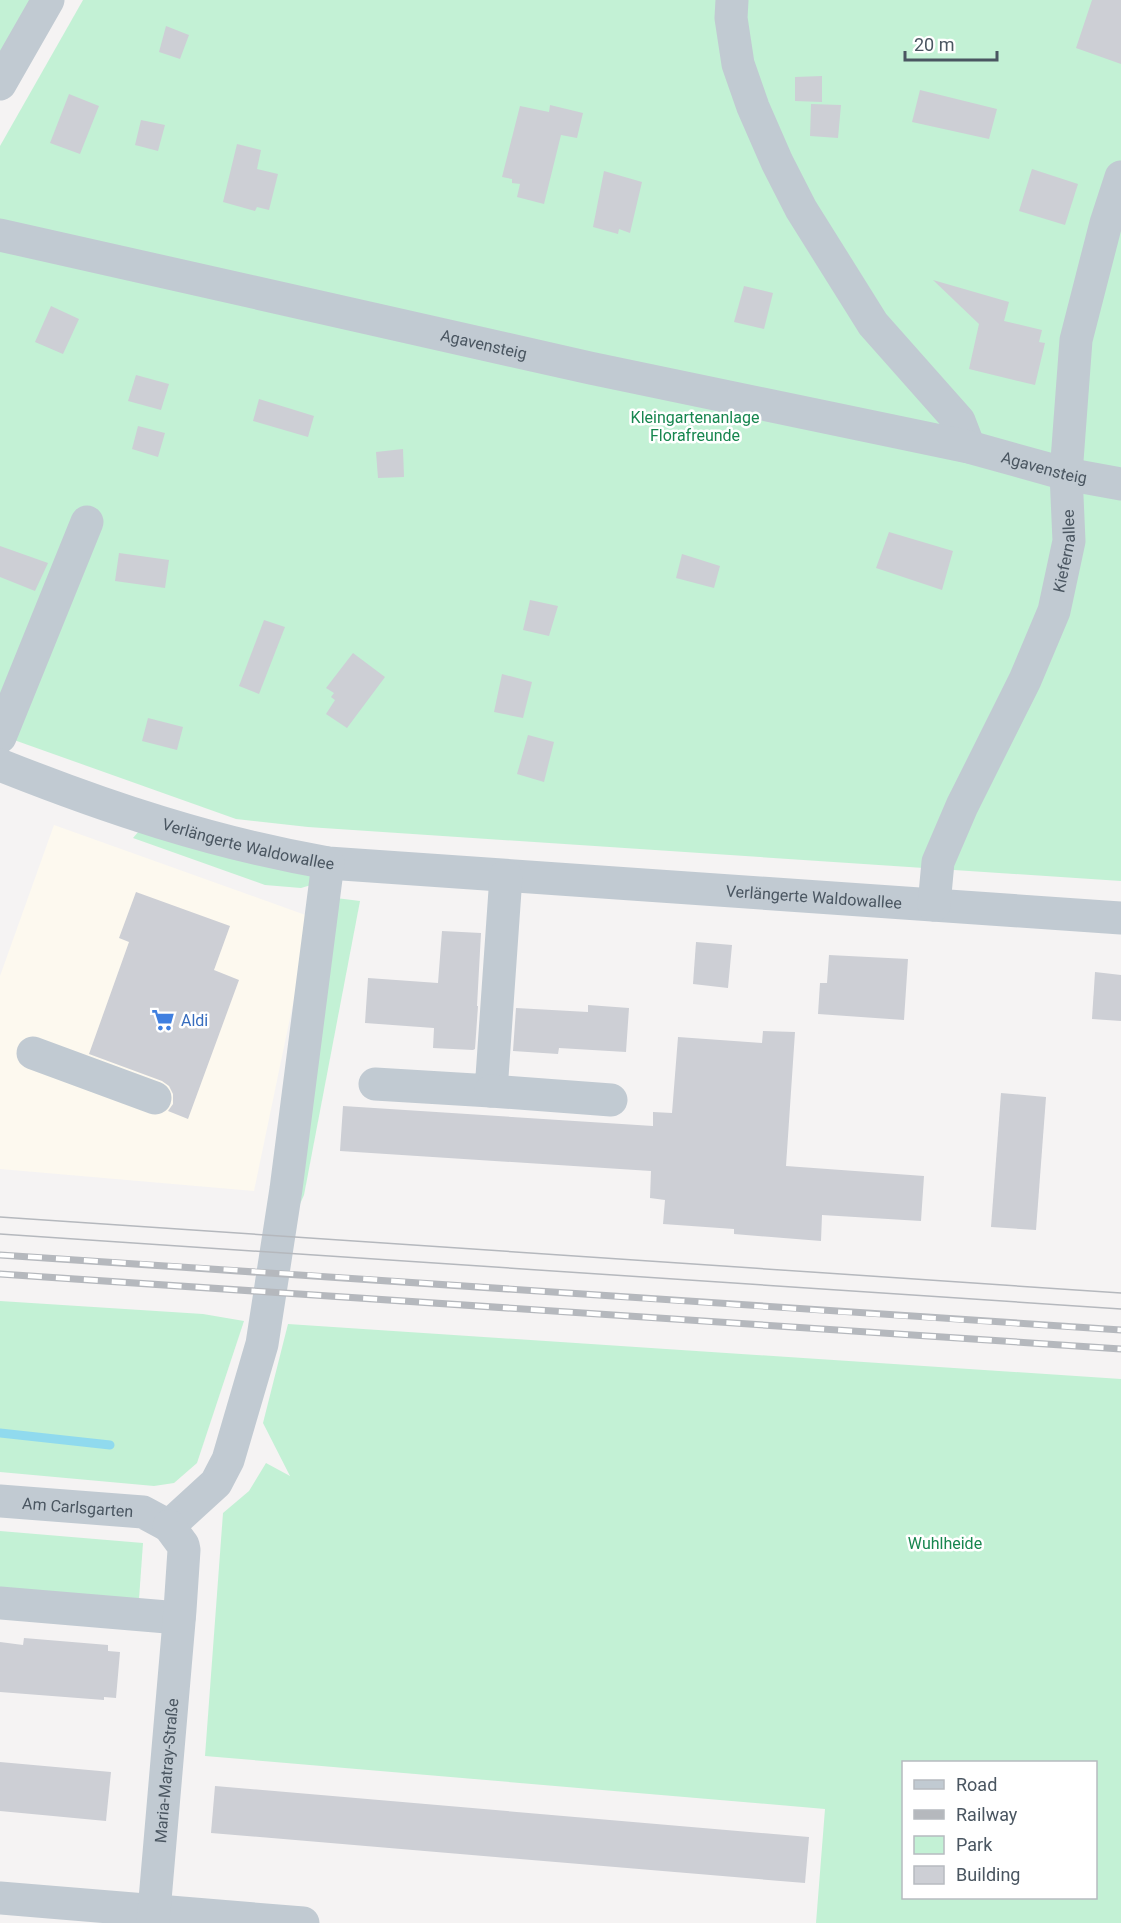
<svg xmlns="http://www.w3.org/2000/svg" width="1121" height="1923" font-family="Roboto,sans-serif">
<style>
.commercial{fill:#fdf9ef}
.green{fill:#c3f1d5;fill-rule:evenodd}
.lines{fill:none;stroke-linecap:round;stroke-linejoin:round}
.stream{stroke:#90daee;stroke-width:9}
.building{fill:#cdcfd5}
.minor{stroke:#c1cad2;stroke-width:33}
.tram{stroke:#b5b8bd;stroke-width:1.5}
.rail-casing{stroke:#b5b8bd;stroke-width:7}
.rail{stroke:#fff;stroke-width:4.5;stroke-dasharray:14;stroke-linecap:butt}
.labels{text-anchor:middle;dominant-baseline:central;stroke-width:5;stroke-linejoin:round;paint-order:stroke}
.street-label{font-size:16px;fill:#4a5661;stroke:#fff}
.park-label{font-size:16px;fill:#17864f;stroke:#fff}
.shop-label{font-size:16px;fill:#366cbe;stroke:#fff;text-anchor:start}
</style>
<rect width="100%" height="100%" fill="#f5f3f3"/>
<!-- commercial -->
<path class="commercial" d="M54 825 311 917 254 1191 0 1169V976Z"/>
<!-- green -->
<g class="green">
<path d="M0 0H32L0 55Z"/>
<path d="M83 0H1121V881L308 827 236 819 0 735V146Z"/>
<path d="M139 831 320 874 318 883 301 888 265 885 133 838Z"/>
<path d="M336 898 360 901 304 1195 290 1226Z"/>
<path d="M0 1301 203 1314 244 1321 197 1463 174 1483 154 1486 0 1472Z"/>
<path d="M288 1324 1121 1379V1923H816L825 1809 205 1756 223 1513 249 1491 266 1463 290 1476 263 1423ZM904 1762H1096V1898H904Z"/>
<path d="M0 1531 143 1543 138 1613 0 1601Z"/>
</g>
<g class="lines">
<!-- stream -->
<path class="stream" d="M0 1433 110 1445"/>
</g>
<!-- building -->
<g class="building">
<path d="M1092 0H1121V64L1076 48Z"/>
<path d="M166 26 189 35 180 59 159 52Z"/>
<path d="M822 76V102L795 101V77Z"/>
<path d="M920 90 997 109 989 139 912 122Z"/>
<path d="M69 94 99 106 80 154 50 143Z"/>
<path d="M811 104 841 105 838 138 810 136Z"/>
<path d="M550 105 583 113 577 138 561 135 544 204 517 197 520 184 512 183V179L502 177 520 106 549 112Z"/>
<path d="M141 120 165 125 158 151 135 145Z"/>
<path d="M237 144 261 150 257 169 278 174 269 210 257 207 255 211 223 202Z"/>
<path d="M1032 169 1078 184 1065 225 1019 211Z"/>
<path d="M604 171 642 182 630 233 619 229 618 234 593 227Z"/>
<path d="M933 280 1009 302 1004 321 1042 330 1039 342 1045 343 1035 385 969 369 979 324Z"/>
<path d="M744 286 773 293 764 329 734 322Z"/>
<path d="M51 306 79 319 63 354 35 342Z"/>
<path d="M136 375 169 384 161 410 128 401Z"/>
<path d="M259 399 314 416 308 437 253 421Z"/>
<path d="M138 426 165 433 158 457 132 449Z"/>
<path d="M403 449 404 477 378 478 376 452Z"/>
<path d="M889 532 953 551 942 590 876 568Z"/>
<path d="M0 546 48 563 35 591 0 577Z"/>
<path d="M119 553 169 560 165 588 115 581Z"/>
<path d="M682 554 720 566 714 588 676 578Z"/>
<path d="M530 600 558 606 549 636 523 630Z"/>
<path d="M264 620 285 627 259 694 239 686Z"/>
<path d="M353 653 385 677 347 728 326 714 335 700 331 697 334 693 326 688Z"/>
<path d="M502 674 532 682 523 718 494 712Z"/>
<path d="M148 718 183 727 177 750 142 741Z"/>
<path d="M528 735 554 742 544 782 517 774Z"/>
<path d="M136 892 230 926 214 970 239 980 188 1119 168 1111 173 1104V1094L169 1086 162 1081 89 1054 129 942 119 938Z"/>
<path d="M442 931 481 933 477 1006H478L475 1049 473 1050 433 1048 434 1028 365 1023 368 978 438 983Z"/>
<path d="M696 942 732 945 728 988 693 984Z"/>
<path d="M829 955 908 959 904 1020 818 1014 820 983H827Z"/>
<path d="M1095 972 1121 975V1021L1092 1019Z"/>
<path d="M588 1005 629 1008 626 1052 559 1048 558 1054 513 1051 516 1008 588 1012Z"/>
<path d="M763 1031 795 1032 786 1166 924 1176 921 1221 822 1215 821 1241 734 1234V1229L663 1224 665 1200 650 1198 651 1171 340 1151 343 1106 653 1126V1112L672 1113 678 1037 762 1043Z"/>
<path d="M1001 1093 1046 1097 1036 1230 991 1227Z"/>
<path d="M24 1638 108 1645V1651L120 1652 116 1698 104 1697V1700L0 1692V1642L23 1645Z"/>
<path d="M0 1762 111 1772 106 1821 0 1811Z"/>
<path d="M215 1786 809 1837 805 1883 211 1833Z"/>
</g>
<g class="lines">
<!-- minor -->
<g class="minor">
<path d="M732 0 731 18 738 64 753 107 777 162 801 209 873 324 959 421 969 447"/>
<path d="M0 84 48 0"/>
<path id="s1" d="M0 235 590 368 969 447 1066 474 1121 484"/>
<path d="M0 737 87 522"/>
<path id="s2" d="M0 765C108 808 213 843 328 863L1121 918"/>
<path id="s3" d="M934 905 938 862 962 806 1025 680 1054 611 1069 541 1066 474 1076 340 1106 223 1121 177"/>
<path d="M33 1053 155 1098"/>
<path d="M375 1084 491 1091 506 876"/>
<path d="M491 1091 611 1100"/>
<path id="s4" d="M0 1501 143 1512 169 1526 216 1483 228 1460 262 1344 286 1189 328 863"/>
<path d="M0 1603 179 1618"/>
<path d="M0 1898 303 1923"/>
<path id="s5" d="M153 1923 180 1610 184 1550 183 1545 169 1526"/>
</g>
<!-- tram -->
<g class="tram">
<path d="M0 1217 1121 1293"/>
<path d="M0 1234 1121 1309"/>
</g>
<!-- rail casing -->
<g class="rail-casing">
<g id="rail">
<path d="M0 1255C374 1278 747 1307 1121 1330"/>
<path d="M0 1274 1121 1349"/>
</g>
</g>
<!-- rail -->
<use href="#rail" class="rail"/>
</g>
<!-- icons -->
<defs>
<g id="supermarket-bare" transform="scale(1.8)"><path d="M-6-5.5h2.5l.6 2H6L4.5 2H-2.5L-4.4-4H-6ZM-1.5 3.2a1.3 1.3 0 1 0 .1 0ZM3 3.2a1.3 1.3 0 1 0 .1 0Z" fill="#3f7fe0" stroke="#fff" stroke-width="2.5" paint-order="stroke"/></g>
</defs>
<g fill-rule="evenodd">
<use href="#supermarket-bare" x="163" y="1020"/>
</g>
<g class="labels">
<!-- street labels -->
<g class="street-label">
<text stroke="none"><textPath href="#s1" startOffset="496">Agavensteig</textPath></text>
<text stroke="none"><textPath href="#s1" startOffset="1070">Agavensteig</textPath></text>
<text stroke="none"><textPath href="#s3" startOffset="381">Kiefernallee</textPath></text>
<text stroke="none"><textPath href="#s2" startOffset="261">Verlängerte Waldowallee</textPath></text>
<text stroke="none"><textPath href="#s2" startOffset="830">Verlängerte Waldowallee</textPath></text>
<text stroke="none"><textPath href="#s4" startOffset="78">Am Carlsgarten</textPath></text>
<text stroke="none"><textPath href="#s5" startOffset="153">Maria-Matray-Straße</textPath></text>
</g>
<!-- park labels -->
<g class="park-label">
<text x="695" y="417">Kleingartenanlage<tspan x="695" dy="18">Florafreunde</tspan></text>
<text x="945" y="1543">Wuhlheide</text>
</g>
<!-- shop labels -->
<g class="shop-label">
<text x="181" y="1020">Aldi</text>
</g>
</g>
<!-- legend -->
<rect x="902" y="1761" width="195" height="138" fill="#ffffff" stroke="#b7bbc0" stroke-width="1.5"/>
<rect x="914" y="1780" width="30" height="9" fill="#c1cad2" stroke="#b7bbc0" stroke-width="1.5"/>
<text x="956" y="1791" font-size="18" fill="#4a5661">Road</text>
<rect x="914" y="1810" width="30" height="9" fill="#b5b8bd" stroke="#b7bbc0" stroke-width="1.5"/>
<text x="956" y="1821" font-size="18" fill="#4a5661">Railway</text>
<rect x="914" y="1836" width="30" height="18" fill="#c3f1d5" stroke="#b7bbc0" stroke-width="1.5"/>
<text x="956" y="1851" font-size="18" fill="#4a5661">Park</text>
<rect x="914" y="1866" width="30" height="18" fill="#cdcfd5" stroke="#b7bbc0" stroke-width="1.5"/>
<text x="956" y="1881" font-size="18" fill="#4a5661">Building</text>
<!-- scale -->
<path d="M905 51v9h92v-9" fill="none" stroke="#4a5661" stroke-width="3"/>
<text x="914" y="51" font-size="18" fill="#4a5661" stroke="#ffffff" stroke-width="4.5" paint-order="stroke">20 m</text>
</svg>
